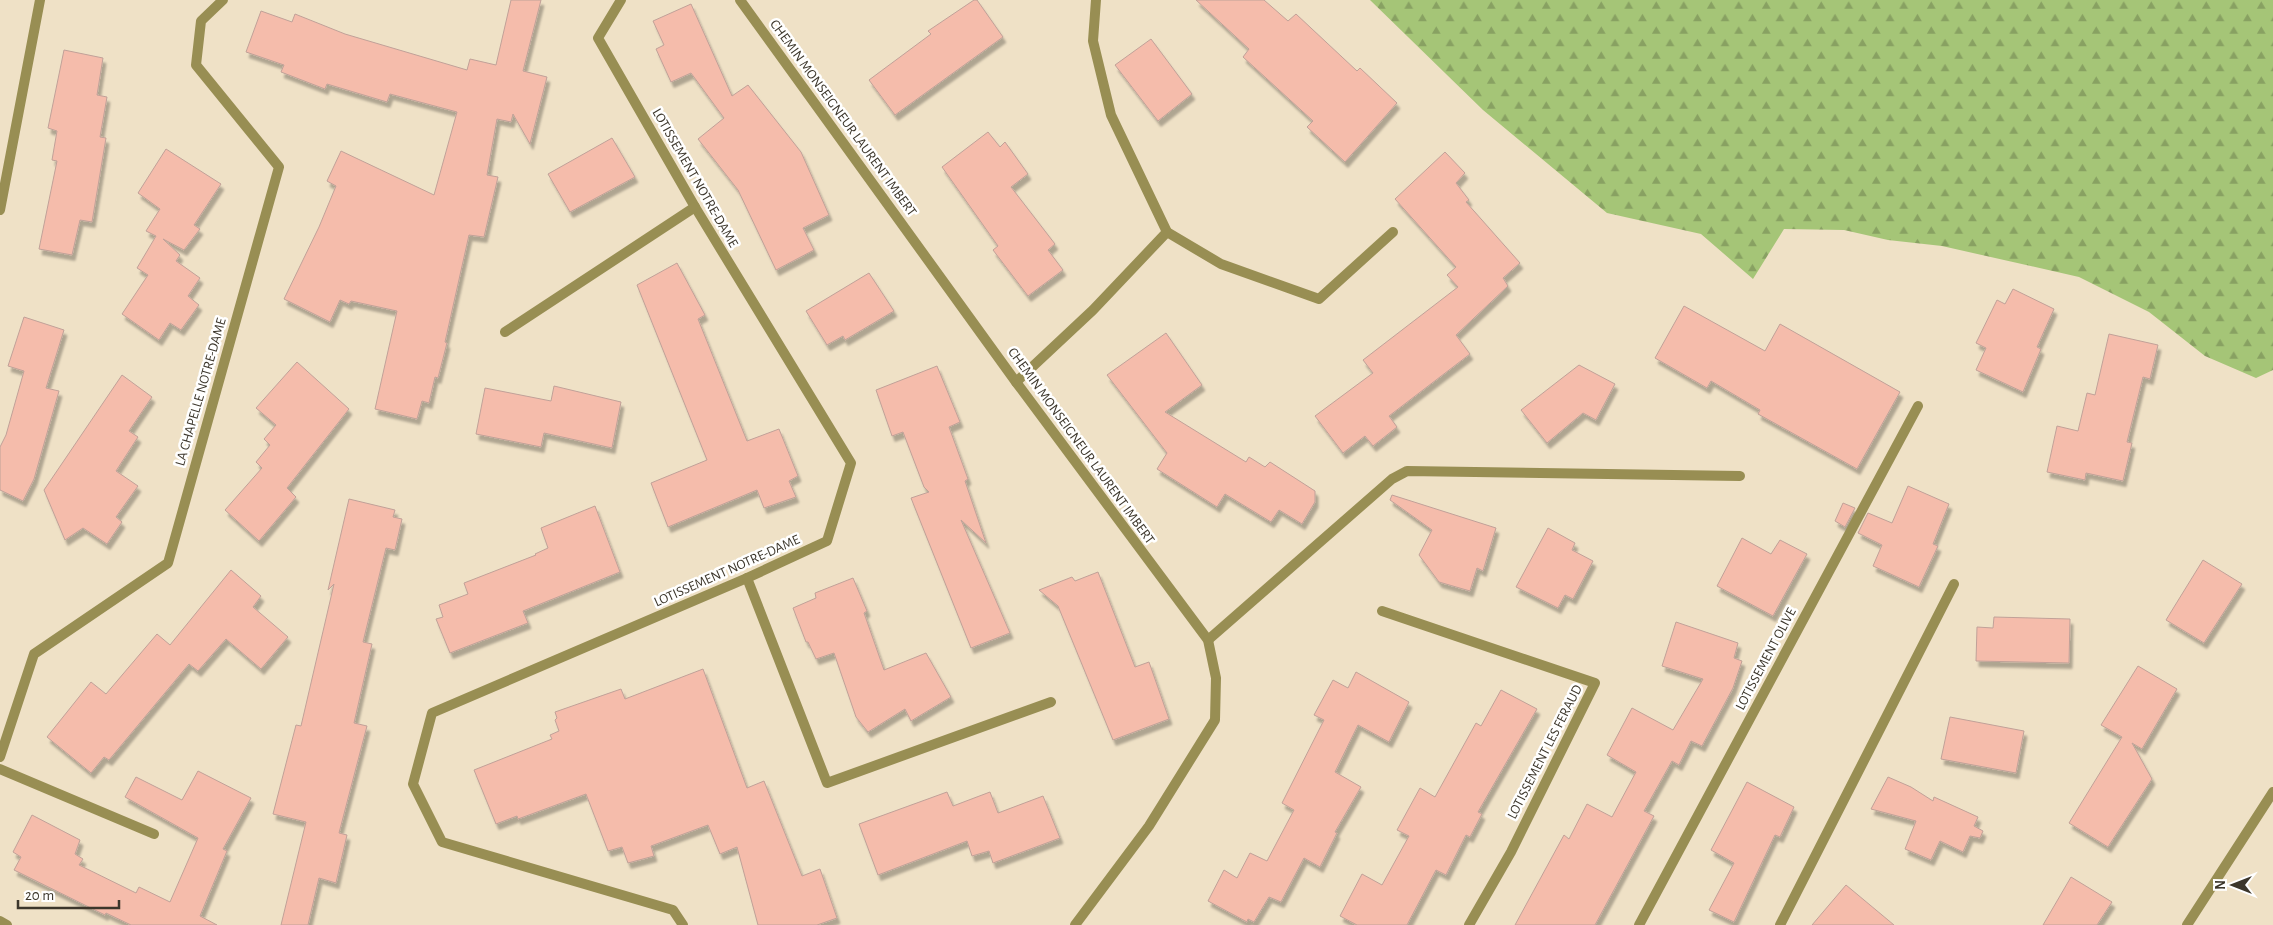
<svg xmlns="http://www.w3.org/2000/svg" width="2273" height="925" font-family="'Alegreya Sans',sans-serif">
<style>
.forest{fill:url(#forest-firs)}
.building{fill:#f5bcab;stroke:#c0a198;filter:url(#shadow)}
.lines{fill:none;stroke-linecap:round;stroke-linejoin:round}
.service{stroke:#988e53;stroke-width:10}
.minor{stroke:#988e53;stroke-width:10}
.labels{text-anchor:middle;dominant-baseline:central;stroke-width:5;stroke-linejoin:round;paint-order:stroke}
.street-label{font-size:14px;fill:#3c362b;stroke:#fff}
</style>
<defs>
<pattern id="forest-firs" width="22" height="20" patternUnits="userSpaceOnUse" patternTransform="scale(1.25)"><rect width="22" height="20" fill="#a5c577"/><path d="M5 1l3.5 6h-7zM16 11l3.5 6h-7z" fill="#88a162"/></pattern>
<filter id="shadow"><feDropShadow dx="3" dy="5.5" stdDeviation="1" flood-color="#0004"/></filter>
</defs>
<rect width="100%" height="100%" fill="#efe1c6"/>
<!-- forest -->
<path class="forest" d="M1370 0H2273V370L2256 378 2205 356 2149 312 2079 277 1942 246 1888 240 1844 230 1784 229 1753 279 1701 234 1607 213 1483 110Z"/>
<!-- building -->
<g class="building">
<path d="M511 0H541L523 71 547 77 530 144 513 114 511 122 497 119 487 175 498 177 484 237 469 235 445 342 447 343 438 378 435 377 429 403 422 401 417 419 375 409 397 311 351 301 349 304 340 300 330 322 284 299 319 227 336 186 327 181 341 151 434 195 457 112 390 94 387 102 327 84 325 89 281 72 284 65 246 52 261 11 292 22 295 14 345 34 467 70 470 59 496 65Z"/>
<path d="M974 0H977L1003 37 895 115 869 80 931 34 928 31Z"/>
<path d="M1196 0H1264L1288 21 1296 14 1357 71 1360 68 1397 103 1345 162 1307 127 1313 121 1243 57 1249 49Z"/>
<path d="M691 4 732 96 748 85 801 152 829 215 803 228 814 250 776 270 738 190 698 139 724 118 691 73 671 82 656 49 664 45 653 21Z"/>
<path d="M1151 39 1192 94 1158 121 1115 65Z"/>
<path d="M64 50 103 58 97 95 107 97 100 137 106 138 92 222 80 220 72 255 39 249 57 161 52 160 57 131 48 128Z"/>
<path d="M988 132 1000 147 1005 142 1028 174 1011 187 1055 244 1048 250 1063 270 1028 296 993 250 998 246 942 167Z"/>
<path d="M612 138 635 177 570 212 548 174Z"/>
<path d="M166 149 221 184 194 225 200 229 184 250 163 239 180 255 176 261 200 278 188 296 199 305 181 330 170 323 159 340 122 314 148 275 137 268 156 236 146 231 160 209 138 193Z"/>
<path d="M1445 152 1465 173 1456 183 1469 200 1466 202 1520 263 1503 278 1508 286 1456 335 1470 354 1389 416 1397 427 1373 446 1365 436 1343 453 1315 416 1373 373 1363 360 1458 287 1447 275 1456 267 1395 199Z"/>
<path d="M677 263 705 315 698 319 747 441 779 429 798 476 789 481 796 497 764 508 757 490 668 527 651 483 707 460 637 285Z"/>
<path d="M869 273 894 311 845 340 843 336 827 345 806 311Z"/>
<path d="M2013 289 2054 309 2037 347 2041 349 2023 392 1976 370 1986 348 1976 343 1997 300 2005 304Z"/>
<path d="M1684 306 1765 351 1780 324 1900 392 1857 469 1758 414 1760 410 1711 381 1707 388 1655 358Z"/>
<path d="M24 317 64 330 46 388 59 391 34 479 23 501 0 490V447L6 435 24 371 8 366Z"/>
<path d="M1166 333 1202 385 1165 412 1246 462 1249 457 1265 467 1270 462 1315 491V502L1302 524 1279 510 1271 522 1225 494 1217 507 1157 469 1167 453 1107 375Z"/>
<path d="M2109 334 2158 345 2150 379 2143 377 2127 442 2132 443 2123 481 2086 473 2085 480 2047 472 2057 426 2078 431 2087 393 2095 395Z"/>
<path d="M297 362 349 409 287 488 296 497 259 541 225 510 262 468 256 462 270 445 264 439 276 425 256 408Z"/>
<path d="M1579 365 1615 384 1596 420 1583 413 1547 443 1521 410Z"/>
<path d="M937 366 960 422 949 427 968 479 965 481 986 543 961 520 1010 633 971 648 911 498 929 492 924 487 903 432 892 436 876 390Z"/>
<path d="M122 375 152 397 129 431 138 437 116 471 138 486 116 517 122 522 107 544 83 528 65 540 44 490Z"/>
<path d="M554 386 621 402 612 448 544 433 541 447 476 434 485 388 551 401Z"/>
<path d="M1908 486 1949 504 1933 544 1938 546 1919 587 1873 566 1882 545 1858 533 1868 513 1892 523Z"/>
<path d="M1392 495 1496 528 1483 571 1477 568 1470 591 1439 582 1419 555 1432 530 1390 500Z"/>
<path d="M349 499 395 510 393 517 402 519 395 550 386 548 363 642 372 644 354 723 367 726 339 833 347 835 336 883 319 878 308 925H281L306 822 273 814 296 725 301 726 334 584 328 590Z"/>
<path d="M1843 503 1855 508 1845 527 1835 521Z"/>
<path d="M595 506 620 572 523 611 528 623 450 653 436 619 443 617 439 605 468 594 464 583 536 555 535 554 548 548 541 528Z"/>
<path d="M1548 528 1575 543 1572 550 1593 561 1573 599 1565 595 1558 608 1516 587Z"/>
<path d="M1742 538 1771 554 1780 540 1807 554 1773 616 1717 586Z"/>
<path d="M2203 560 2242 584 2204 643 2166 620Z"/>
<path d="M231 570 261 596 253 607 288 637 261 669 226 639 198 671 189 664 109 760 104 757 91 773 47 737 91 682 106 694 157 634 170 645Z"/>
<path d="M1098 572 1135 667 1149 662 1169 719 1113 740 1058 606 1039 590 1072 577 1075 581Z"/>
<path d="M853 578 867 611 864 613 884 670 926 653 951 697 911 721 905 709 868 732 856 717 834 653 816 659 808 642H806L793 608 816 598 815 593Z"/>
<path d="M1994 617 2070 619 2069 663 1976 661 1977 627 1993 628Z"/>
<path d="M1676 622 1738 643 1734 658 1742 661 1733 688 1702 746 1691 741 1679 765 1672 761 1644 811 1654 816 1595 925H1515L1564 835 1569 839 1587 804 1612 817 1636 772 1607 755 1632 708 1673 730 1703 679 1662 666Z"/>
<path d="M2138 666 2177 689 2142 749 2132 743 2152 779 2108 847 2069 823 2122 737 2101 725Z"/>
<path d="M703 669 747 788 764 781 802 876 820 869 837 918 817 925H758L737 847 720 854 708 825 651 846 654 856 628 863 622 847 608 851 586 794 518 819 517 816 496 824 474 770 552 739 550 735 559 731 555 720 557 718 555 712 621 689 625 699Z"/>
<path d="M1356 672 1409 702 1389 742 1358 725 1335 772 1361 787 1335 832 1337 833 1320 867 1304 858 1281 902 1269 897 1254 922 1248 919 1247 922 1208 901 1224 870 1237 878 1250 853 1267 861 1294 810 1282 803 1324 720 1314 715 1333 680 1348 688Z"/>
<path d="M1501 690 1537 709 1478 812 1482 814 1470 837 1466 835 1446 875 1436 870 1407 925H1357L1340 916 1362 874 1382 885 1409 836 1397 830 1420 788 1435 797 1476 723 1481 726Z"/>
<path d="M1950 717 2024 731 2016 773 1941 759Z"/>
<path d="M198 771 251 798 223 849 227 851 200 916 217 925H131L106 913 105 915 14 870 21 857 13 852 32 815 80 840 75 854 83 859 79 865 136 893 139 887 170 902 198 838 125 797 136 777 182 800Z"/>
<path d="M1888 777 1911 787 1933 801 1934 797 1978 817 1974 826 1983 831 1980 838 1970 836 1963 852 1940 841 1931 860 1905 849 1916 821 1871 809Z"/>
<path d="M1747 782 1794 807 1780 837 1775 835 1734 922 1709 910 1734 863 1711 850Z"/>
<path d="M947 792 953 806 990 792 998 813 1043 796 1060 838 993 863 989 851 972 856 967 841 878 875 859 824Z"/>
<path d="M2071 877 2112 902 2097 925H2043Z"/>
<path d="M1846 885 1894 925H1812Z"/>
</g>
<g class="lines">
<!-- service -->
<g class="service">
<path d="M621 0 598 38 695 207 851 463 827 541 747 578 432 713 413 784 442 842 673 910 683 925"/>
<path d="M505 332 695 207"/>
<path d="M747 578 827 783 1051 702"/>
<path d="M1382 611 1595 683 1511 852 1469 925"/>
</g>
<!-- minor -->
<g class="minor">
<path d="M740 0 1016 382 1208 640 1216 678 1215 720 1149 826 1075 925"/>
<path d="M0 210 40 0"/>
<path d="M1167 232 1221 264 1319 299 1393 232"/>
<path d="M1016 382 1093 310 1167 232 1111 115 1093 41 1096 0"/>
<path d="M1208 640 1392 479 1407 471 1740 476"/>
<path d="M0 757 34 654 168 563 279 167 196 65 201 21 223 0"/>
<path d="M0 769 154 834"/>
<path d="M0 921 7 925"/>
<path d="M1639 925 1918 406"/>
<path d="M1780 925 1954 584"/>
<path d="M2187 925 2273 792"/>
</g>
</g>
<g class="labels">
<!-- street labels -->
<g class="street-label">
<text transform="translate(843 118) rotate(54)">CHEMIN MONSEIGNEUR LAURENT IMBERT</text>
<text transform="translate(695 178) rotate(60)">LOTISSEMENT NOTRE-DAME</text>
<text transform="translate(201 392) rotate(-74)">LA CHAPELLE NOTRE-DAME</text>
<text transform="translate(1081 446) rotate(54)">CHEMIN MONSEIGNEUR LAURENT IMBERT</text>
<text transform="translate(727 571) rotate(-24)">LOTISSEMENT NOTRE-DAME</text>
<text transform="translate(1766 659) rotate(-62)">LOTISSEMENT OLIVE</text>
<text transform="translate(1545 752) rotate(-63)">LOTISSEMENT LES FERAUD</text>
</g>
</g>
<!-- north arrow -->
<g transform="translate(2233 885) rotate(270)" stroke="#ffffff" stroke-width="4" paint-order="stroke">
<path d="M0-4L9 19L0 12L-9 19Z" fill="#3c362b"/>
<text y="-8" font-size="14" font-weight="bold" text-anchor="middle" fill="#3c362b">N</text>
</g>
<!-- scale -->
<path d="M18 900v8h101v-8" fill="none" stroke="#3c362b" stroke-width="2.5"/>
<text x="25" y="900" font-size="15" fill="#3c362b" stroke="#ffffff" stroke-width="4" paint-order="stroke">20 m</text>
</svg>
